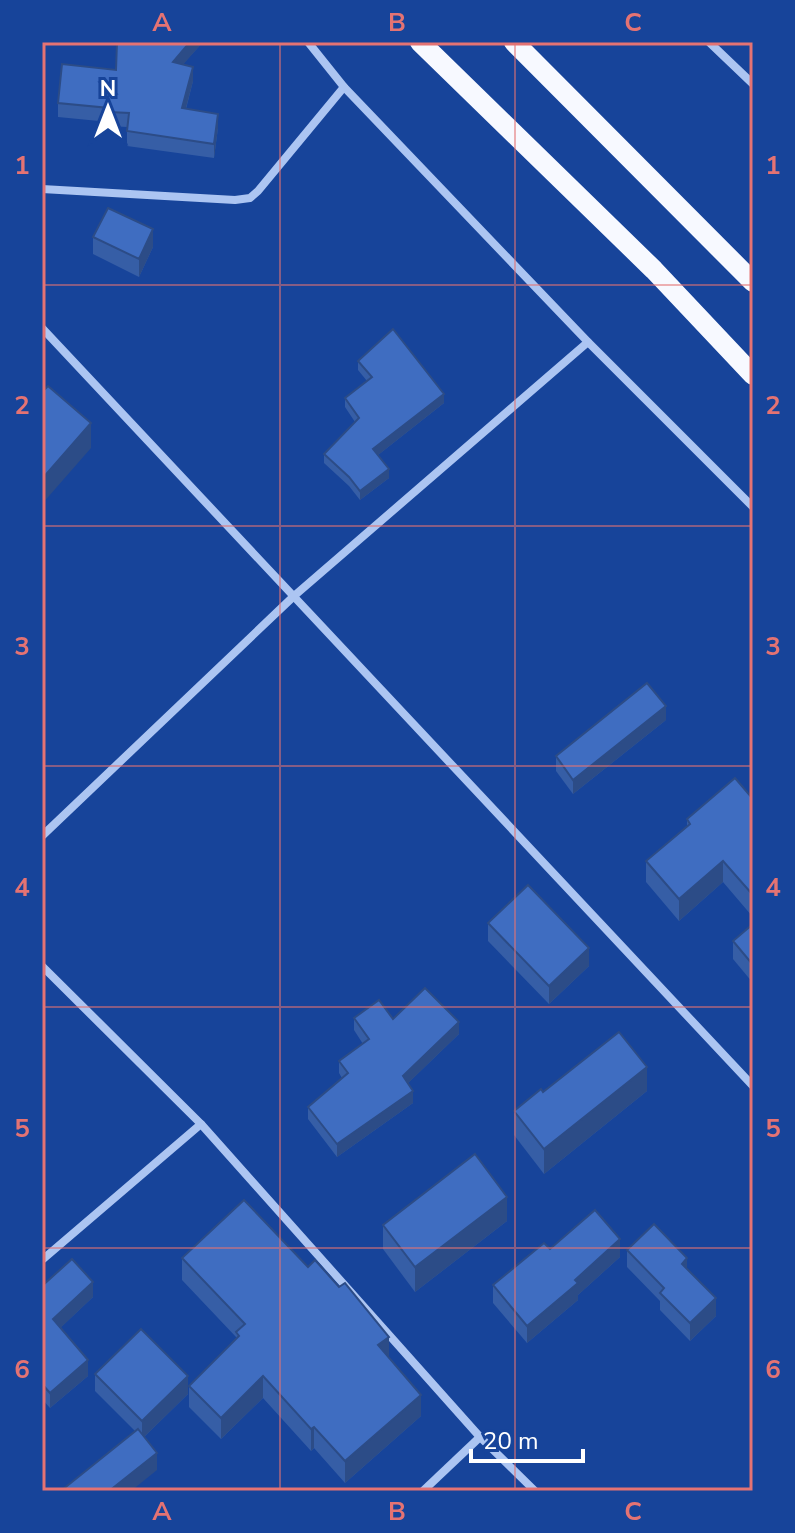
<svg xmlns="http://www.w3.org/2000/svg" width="795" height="1533" font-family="'Nunito Sans',sans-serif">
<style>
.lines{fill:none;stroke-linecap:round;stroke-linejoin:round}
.street{stroke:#acc5f2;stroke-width:8}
.primary{stroke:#f7f9ff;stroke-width:20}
.wall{fill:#365ea6}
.shaded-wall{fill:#2c4c87}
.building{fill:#3f6dc1;stroke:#2c4c87;stroke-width:2}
.grid{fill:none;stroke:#e47373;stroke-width:2;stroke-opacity:0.55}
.neatline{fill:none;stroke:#e47373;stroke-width:3}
.grid-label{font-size:26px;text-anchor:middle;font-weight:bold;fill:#e47373}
</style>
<rect width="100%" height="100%" fill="#17449a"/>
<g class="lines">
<!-- street -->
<g class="street">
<path d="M308 42 344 87 588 342 753 507"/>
<path d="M709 42 753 84"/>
<path d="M42 189 235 200 250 198 258 191 344 87"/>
<path d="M42 328 753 1086"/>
<path d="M42 836 294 596 588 342"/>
<path d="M42 966 201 1124 480 1437 535 1491"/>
<path d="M42 1260 201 1124"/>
<path d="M423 1491 480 1437"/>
</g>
<!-- primary -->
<g class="primary">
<path d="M420 42 654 270 753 375"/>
<path d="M514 42 753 282"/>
</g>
</g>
<!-- wall -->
<g class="wall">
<path d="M117 42H203L183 64 193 81 186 109 218 128 214 158 127 146V127L109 126V122L58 117V103L116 70Z"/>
<path d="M93 237 153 247 139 277 93 254Z"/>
<path d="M358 361 444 403 378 455 389 478 360 500 349 486 324 463V454L355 422 345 407V398L367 381 358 370Z"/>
<path d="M666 720 573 794 556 771V756Z"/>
<path d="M753 799 752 916 723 882 679 921 646 882V861L687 827V819Z"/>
<path d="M488 923 589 966 549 1004 488 941Z"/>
<path d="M753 924V983L733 959V941Z"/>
<path d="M354 1018 393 1019 459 1034 408 1083 413 1103 337 1157 308 1119V1107L342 1078 339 1073V1061L363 1044 354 1030Z"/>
<path d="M647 1091 544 1174 514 1135V1111L543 1092Z"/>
<path d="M507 1221 415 1292 383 1249V1225Z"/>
<path d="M550 1249 620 1257 578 1295V1300L527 1343 493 1303V1285Z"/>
<path d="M627 1250 687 1269 716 1316 690 1341 660 1310V1301L627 1267Z"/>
<path d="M182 1258 389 1357 421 1416 345 1483 314 1448 311 1451 263 1398 221 1439 189 1407V1386L236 1338V1337L182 1280Z"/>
<path d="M42 1286 93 1297 60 1328 88 1376 50 1408 42 1399Z"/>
<path d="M95 1374 188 1394 144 1437 157 1470 136 1432 95 1391Z"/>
</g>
<!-- shaded-wall -->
<g class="shaded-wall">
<path d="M190 42H203L173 76V62Z"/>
<path d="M193 67V81L182 123V108Z"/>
<path d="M218 114V128L214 158V144Z"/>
<path d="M153 229V247L139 277V259Z"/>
<path d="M444 394V403L373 459V449Z"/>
<path d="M91 423V448L42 504V479Z"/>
<path d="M389 469V478L360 500V491Z"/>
<path d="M666 706V720L573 794V780Z"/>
<path d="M723 861V882L679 921V899Z"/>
<path d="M753 893V915L752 916V894Z"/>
<path d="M589 948V966L549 1004V986Z"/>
<path d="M459 1022V1034L403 1088V1076Z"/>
<path d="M647 1067V1091L544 1174V1149Z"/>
<path d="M413 1091V1103L337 1157V1144Z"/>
<path d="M507 1197V1221L415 1292V1267Z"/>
<path d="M620 1239V1257L578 1295V1300L527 1343V1326Z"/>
<path d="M687 1258V1276L682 1264Z"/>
<path d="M93 1282V1297L53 1335V1319Z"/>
<path d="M716 1298V1316L690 1341V1323Z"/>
<path d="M389 1337V1358L378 1345Z"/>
<path d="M88 1360V1376L50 1408V1393Z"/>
<path d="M188 1376V1394L142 1439V1421Z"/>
<path d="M263 1376V1398L221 1439V1418Z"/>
<path d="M421 1395V1416L345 1483V1461Z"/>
<path d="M314 1427V1448L311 1451V1429Z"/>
<path d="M157 1453V1470L131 1491H109Z"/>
</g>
<!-- building -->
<g class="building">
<path d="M117 42H190L173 62 193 67 182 108 218 114 214 144 127 131 129 113 109 112V108L58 103 62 64 116 70Z"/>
<path d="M108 208 153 229 139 259 93 237Z"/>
<path d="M393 329 444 394 373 449 389 469 360 491 349 477 324 454 359 418 345 398 372 377 358 361Z"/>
<path d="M48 386 91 423 42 479V392Z"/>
<path d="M647 683 666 706 573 780 556 756Z"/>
<path d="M735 778 753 799V893L752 894 723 861 679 899 646 861 690 824 687 819Z"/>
<path d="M528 885 589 948 549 986 488 923Z"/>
<path d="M753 924V965L733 941Z"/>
<path d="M425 988 459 1022 403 1076 413 1091 337 1144 308 1107 348 1073 339 1061 369 1039 354 1018 379 1000 393 1019Z"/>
<path d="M619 1032 647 1067 544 1149 514 1111 541 1089 543 1092Z"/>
<path d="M475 1154 507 1197 415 1267 383 1225Z"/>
<path d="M244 1200 308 1267 315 1260 339 1287 345 1283 389 1337 378 1345 421 1395 345 1461 314 1427 311 1429 263 1376 221 1418 189 1386 239 1336 236 1332 245 1324 182 1258Z"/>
<path d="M595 1210 620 1239 575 1280 578 1283 527 1326 493 1285 544 1243 550 1249Z"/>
<path d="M654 1224 687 1258 682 1264 716 1298 690 1323 660 1293 664 1288 627 1250Z"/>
<path d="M72 1259 93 1282 53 1319 88 1360 50 1393 42 1384V1286Z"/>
<path d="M141 1329 188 1376 142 1421 95 1374Z"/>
<path d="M138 1429 157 1453 109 1491 62 1490Z"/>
</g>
<!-- grid -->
<path class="grid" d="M280 42V1491M515 42V1491M42 285H753M42 526H753M42 766H753M42 1007H753M42 1248H753"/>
<!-- border -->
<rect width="795" height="1533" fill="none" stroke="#17449a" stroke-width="88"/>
<!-- north arrow -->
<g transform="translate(108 108)" stroke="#17449a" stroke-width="6" paint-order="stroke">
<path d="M0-6L14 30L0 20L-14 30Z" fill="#ffffff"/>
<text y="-12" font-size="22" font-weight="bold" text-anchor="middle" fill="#ffffff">N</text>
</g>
<!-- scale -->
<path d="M471 1449v12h112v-12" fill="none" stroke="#ffffff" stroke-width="4"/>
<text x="483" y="1449" font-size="24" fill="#ffffff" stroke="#17449a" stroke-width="6" paint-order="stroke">20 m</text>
<rect x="44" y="44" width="707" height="1445" class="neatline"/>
<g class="grid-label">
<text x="162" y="31">A</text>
<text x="397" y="31">B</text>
<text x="633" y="31">C</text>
<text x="22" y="174">1</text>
<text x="773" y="174">1</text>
<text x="22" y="414">2</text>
<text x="773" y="414">2</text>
<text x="22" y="655">3</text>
<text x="773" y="655">3</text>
<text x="22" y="896">4</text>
<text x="773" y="896">4</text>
<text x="22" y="1137">5</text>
<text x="773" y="1137">5</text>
<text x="22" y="1378">6</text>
<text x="773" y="1378">6</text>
<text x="162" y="1520">A</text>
<text x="397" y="1520">B</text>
<text x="633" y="1520">C</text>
</g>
</svg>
